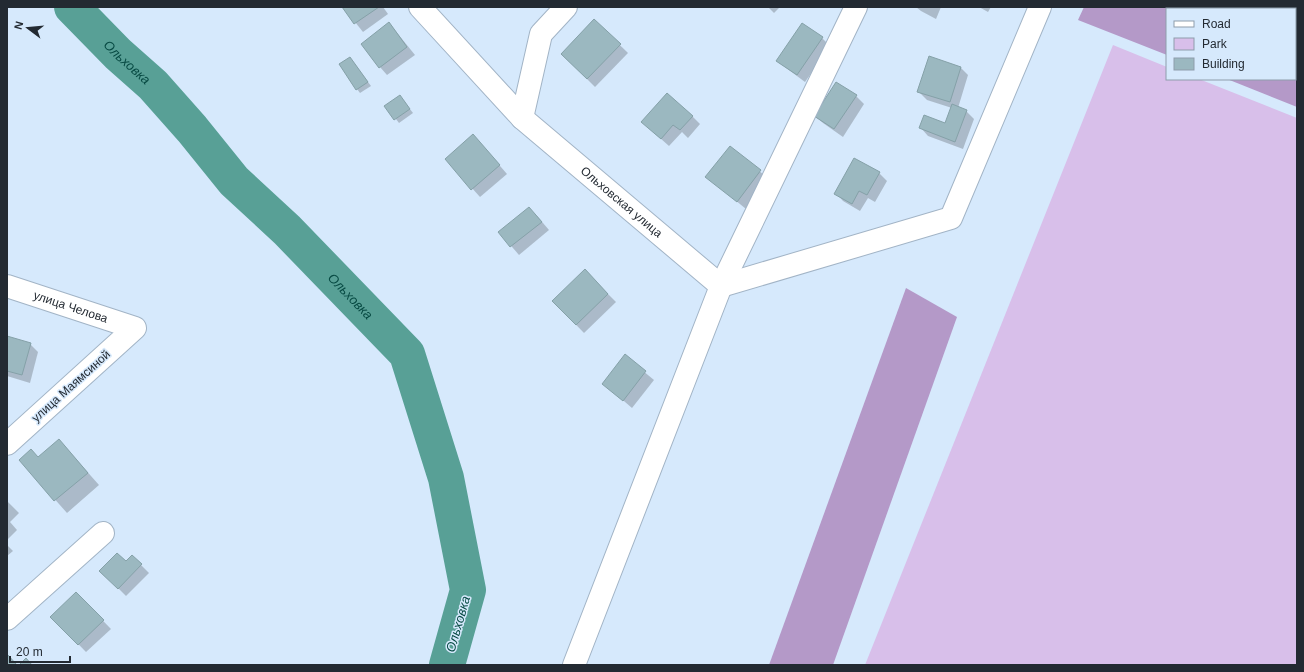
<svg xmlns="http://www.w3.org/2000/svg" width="1304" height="672" font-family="Arial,sans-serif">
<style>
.green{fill:#d8bfea}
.forest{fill:#b499c8}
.shadow{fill:#0003}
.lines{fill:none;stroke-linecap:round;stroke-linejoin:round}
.river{stroke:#58a096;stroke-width:36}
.building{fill:#9bb8c0;stroke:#85a1a8}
.minor-casing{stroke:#a2b4c6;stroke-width:24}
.minor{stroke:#fff;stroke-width:22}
.labels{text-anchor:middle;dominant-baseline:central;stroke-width:3;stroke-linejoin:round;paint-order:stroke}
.street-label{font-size:12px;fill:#232a32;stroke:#d6e9fc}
.water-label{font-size:13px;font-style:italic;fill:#074a43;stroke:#d6e9fc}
</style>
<rect width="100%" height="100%" fill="#d6e9fc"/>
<!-- green -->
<path class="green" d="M1113 45 1167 67V79H1199L1297 118V665H865Z"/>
<!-- forest -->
<g class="forest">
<path d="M1084 7H1217L1222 9H1167V55L1078 20Z"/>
<path d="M1295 38 1297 39V107L1227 79H1295Z"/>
<path d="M906 288 957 317 833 665H769Z"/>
</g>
<!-- shadow -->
<g class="shadow">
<path d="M343 7H383L388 14 363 32Z"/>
<path d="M768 7H780L774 13Z"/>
<path d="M916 7H941L936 19 921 11Z"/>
<path d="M979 7H991L988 12Z"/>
<path d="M594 20 628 53 595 87 562 54Z"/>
<path d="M389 23 415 55 387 75 380 67Z"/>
<path d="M822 38 830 46 805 82 777 61Z"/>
<path d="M350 58 371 86 360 93 357 89Z"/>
<path d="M960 67 968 75 958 108 966 111 974 119 963 149 928 136 921 128 945 124 952 108 927 100 919 92Z"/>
<path d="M856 96 864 104 843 137 823 123 815 116Z"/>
<path d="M403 100 413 113 399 123 386 106Z"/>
<path d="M692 116 700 124 688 138 682 132 669 146 651 130Z"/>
<path d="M481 144 507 174 480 197 446 159Z"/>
<path d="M730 147 769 179 746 209 707 177Z"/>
<path d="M879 173 887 181 875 202 868 198 860 211 843 201 836 193Z"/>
<path d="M537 216 549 230 519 255 499 232Z"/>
<path d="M585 271 616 302 584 333 553 301Z"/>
<path d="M7 337 30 344 38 352 30 383 7 376Z"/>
<path d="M625 356 654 380 632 408 603 383Z"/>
<path d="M59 440 99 485 67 513 20 460 38 458Z"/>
<path d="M7 501 19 513 10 522 17 530 7 540Z"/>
<path d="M7 545 13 551 7 556Z"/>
<path d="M132 556 149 573 126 596 101 571 126 562Z"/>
<path d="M76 593 111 629 86 652 52 617Z"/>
</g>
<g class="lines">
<!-- river -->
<path class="river" id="s1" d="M72 7 118 54 153 85 192 129 234 181 287 230 407 354 446 478 468 590 447 665"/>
</g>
<!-- building -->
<g class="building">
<path d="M342 7H379L354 24Z"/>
<path d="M594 19 621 44 587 79 561 54Z"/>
<path d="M389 22 407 47 379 68 361 44Z"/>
<path d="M802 23 823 37 797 75 776 61Z"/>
<path d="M929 56 961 67 950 102 917 92Z"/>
<path d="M350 57 368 82 356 90 339 64Z"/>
<path d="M836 82 857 95 834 129 814 116Z"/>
<path d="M667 93 693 116 680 130 673 125 661 139 641 122Z"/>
<path d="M400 95 410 109 394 120 384 106Z"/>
<path d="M952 104 967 110 955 142 919 128 924 115 945 123Z"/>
<path d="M473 134 500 165 471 190 445 159Z"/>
<path d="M730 146 761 170 737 202 705 177Z"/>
<path d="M854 158 880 172 867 195 859 191 852 204 834 194Z"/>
<path d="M529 207 542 222 510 247 498 232Z"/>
<path d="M585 269 608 294 576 325 552 301Z"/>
<path d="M7 336 31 343 22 375 7 371Z"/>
<path d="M625 354 646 371 623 401 602 384Z"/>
<path d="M59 439 88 473 54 501 19 460 31 449 38 457Z"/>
<path d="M117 553 126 561 132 555 142 564 118 589 99 571Z"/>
<path d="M76 592 104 620 78 645 50 617Z"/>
<path d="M7 654 17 665H7Z"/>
<path d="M26 658 32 665H19Z"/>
</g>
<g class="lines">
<!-- minor casing -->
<g class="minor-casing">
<g id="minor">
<path id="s2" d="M420 7 522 118 721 286"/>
<path d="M522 118 541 34 566 7"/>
<path id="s3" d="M7 286 135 328 7 444"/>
<path d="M721 286 951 218 1040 7"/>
<path d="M7 619 103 533"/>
<path d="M574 665 721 286 856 7"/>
</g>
</g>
<!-- minor -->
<use href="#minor" class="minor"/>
</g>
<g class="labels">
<!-- street labels -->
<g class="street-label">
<text stroke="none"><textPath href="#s2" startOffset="281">Ольховская улица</textPath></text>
<text stroke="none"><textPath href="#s3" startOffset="67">улица Челова</textPath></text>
<text transform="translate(71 386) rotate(-42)">улица Маямсиной</text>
</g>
<!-- water labels -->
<g class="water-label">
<text stroke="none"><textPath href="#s1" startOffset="78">Ольховка</textPath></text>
<text stroke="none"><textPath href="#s1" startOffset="402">Ольховка</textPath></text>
<text transform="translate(458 624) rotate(-74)">Ольховка</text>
</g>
</g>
<!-- border -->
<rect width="1304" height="672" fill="none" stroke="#232a32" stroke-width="16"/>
<!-- legend -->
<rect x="1166" y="8" width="130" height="72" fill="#d6e9fc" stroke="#8e9dab"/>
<rect x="1174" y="21" width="20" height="6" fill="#ffffff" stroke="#8e9dab"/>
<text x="1202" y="28" font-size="12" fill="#232a32">Road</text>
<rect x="1174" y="38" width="20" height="12" fill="#d8bfea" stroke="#8e9dab"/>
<text x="1202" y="48" font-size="12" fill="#232a32">Park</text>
<rect x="1174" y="58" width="20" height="12" fill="#9bb8c0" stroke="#8e9dab"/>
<text x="1202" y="68" font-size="12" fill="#232a32">Building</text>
<!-- north arrow -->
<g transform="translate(28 28) rotate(286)" stroke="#d6e9fc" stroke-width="3" paint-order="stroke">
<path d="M0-3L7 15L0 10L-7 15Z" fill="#232a32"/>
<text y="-6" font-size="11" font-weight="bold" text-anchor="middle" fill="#232a32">N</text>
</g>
<!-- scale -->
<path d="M10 656v6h60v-6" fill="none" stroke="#232a32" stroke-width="2"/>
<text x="16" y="656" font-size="12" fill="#232a32" stroke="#d6e9fc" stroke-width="3" paint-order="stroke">20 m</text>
</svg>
